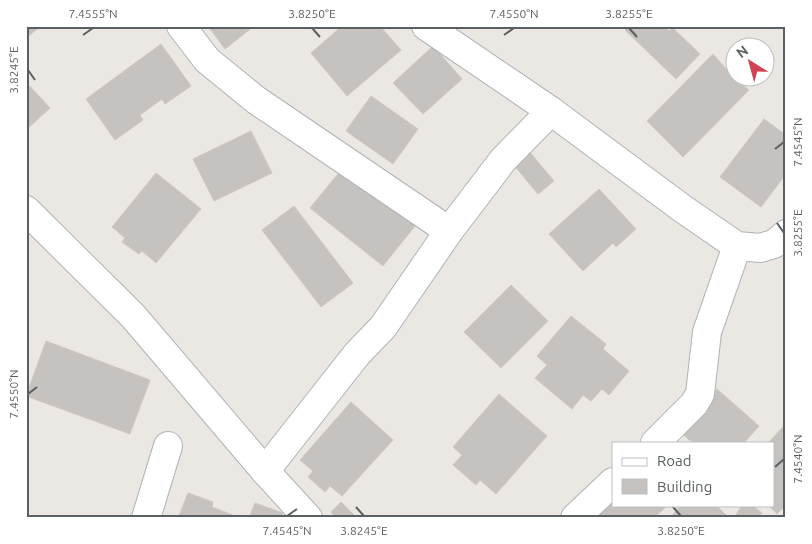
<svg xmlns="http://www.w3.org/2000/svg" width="812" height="544" font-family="Ubuntu,sans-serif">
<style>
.building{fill:#c6c2bf;stroke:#cfc8c1}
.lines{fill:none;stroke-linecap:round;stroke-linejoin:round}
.minor-casing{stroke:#afb3b6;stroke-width:30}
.minor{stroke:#fff;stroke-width:28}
.ticks{fill:none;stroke:#5a5f61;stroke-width:2}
.neatline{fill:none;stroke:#5a5f61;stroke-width:2}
.ticks-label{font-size:12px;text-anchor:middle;fill:#5a5f61}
</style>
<rect width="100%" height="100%" fill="#ebe7e2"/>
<!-- building -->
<g class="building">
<path d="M26 26H41L26 38Z"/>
<path d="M208 26H254L225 49Z"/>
<path d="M342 26H380L401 50 347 96 311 53Z"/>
<path d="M629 26H665L669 31 673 28 700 54 676 79 625 30Z"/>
<path d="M161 44 191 86 165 104 162 99 140 115 143 120 115 140 86 99Z"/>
<path d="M433 46 462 79 423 114 393 83Z"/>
<path d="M713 54 734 78 749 90 683 157 647 121Z"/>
<path d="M26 82 50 108 26 130Z"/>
<path d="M371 96 418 129 393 164 346 131Z"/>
<path d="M764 119 786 135V174L761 207 720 177Z"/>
<path d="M251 131 272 173 214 201 193 159Z"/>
<path d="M523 144 554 181 538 194 507 157Z"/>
<path d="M342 169 415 226 383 266 310 208Z"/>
<path d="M156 173 201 209 156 263 142 251 139 254 122 242 125 238 112 227Z"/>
<path d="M599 189 636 229 616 247 613 243 583 271 549 234Z"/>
<path d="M294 206 353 283 321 307 262 230Z"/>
<path d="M511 285 548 321 501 368 464 332Z"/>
<path d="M571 316 606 344 603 349 629 371 609 395 602 389 591 401 583 395 572 409 535 378 547 365 537 356Z"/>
<path d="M46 341 150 380 130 434 26 396Z"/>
<path d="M717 389 759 426 744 443H693L680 432Z"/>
<path d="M499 394 547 436 496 494 480 480 476 485 453 465 462 455 453 447Z"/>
<path d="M351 402 393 440 342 496 330 486 325 492 308 477 313 471 300 460Z"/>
<path d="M783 427 786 429V505L777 514 768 505H773V443H768Z"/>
<path d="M188 493 213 502 212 507 240 518H178Z"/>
<path d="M613 501V505H668L654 518H595Z"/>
<path d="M341 502 357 518H336L331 512Z"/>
<path d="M255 503 283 513 281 518H249Z"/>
<path d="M681 505H716L729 518H670Z"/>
<path d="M742 505H752L762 513 758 518H734Z"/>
</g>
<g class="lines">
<!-- minor casing -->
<g class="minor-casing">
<g id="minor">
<path d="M181 26 207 60 256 100 449 231"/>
<path d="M426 26 551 111 683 209 737 246 760 248 774 244 786 234"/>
<path d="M26 210 133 316 265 471 308 518"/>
<path d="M655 443 694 404 700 394 707 332 737 246"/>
<path d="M265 471 357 354 383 327 449 231 503 160 551 111"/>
<path d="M146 518 168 446"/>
<path d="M575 518 613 482"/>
</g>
</g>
<!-- minor -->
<use href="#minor" class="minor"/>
</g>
<!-- ticks -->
<path class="ticks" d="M312 28 320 37M629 28 637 37M83 35 93 28M504 35 514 28M28 70 35 80M775 149 784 142M777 223 784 233M28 394 37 387M775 467 784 459M356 507 364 516M673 507 681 516M287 516 297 509"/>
<!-- border -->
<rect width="812" height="544" fill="none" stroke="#ffffff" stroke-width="55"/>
<!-- legend -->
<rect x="612" y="442" width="162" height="65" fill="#ffffff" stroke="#bdbfc0"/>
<rect x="622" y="458" width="25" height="8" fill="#ffffff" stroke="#bdbfc0"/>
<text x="657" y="466" font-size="15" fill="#5a5f61">Road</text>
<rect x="622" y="479" width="25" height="15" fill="#c6c2bf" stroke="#bdbfc0"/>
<text x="657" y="492" font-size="15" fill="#5a5f61">Building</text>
<!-- north arrow -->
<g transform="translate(750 62) rotate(323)"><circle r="24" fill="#ffffff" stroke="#bdbfc0"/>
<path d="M0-4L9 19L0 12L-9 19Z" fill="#d24255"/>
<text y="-8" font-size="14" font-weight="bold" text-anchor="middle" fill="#5a5f61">N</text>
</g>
<rect x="28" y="28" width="756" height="488" class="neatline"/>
<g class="ticks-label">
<text x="93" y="18">7.4555°N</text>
<text x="312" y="18">3.8250°E</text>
<text x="514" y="18">7.4550°N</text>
<text x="629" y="18">3.8255°E</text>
<text transform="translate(14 70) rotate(-90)" y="4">3.8245°E</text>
<text transform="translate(798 142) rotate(-90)" y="4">7.4545°N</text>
<text transform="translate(798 233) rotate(-90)" y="4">3.8255°E</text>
<text transform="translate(14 394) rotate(-90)" y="4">7.4550°N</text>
<text transform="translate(798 459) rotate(-90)" y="4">7.4540°N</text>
<text x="287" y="535">7.4545°N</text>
<text x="364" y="535">3.8245°E</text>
<text x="681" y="535">3.8250°E</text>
</g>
</svg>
